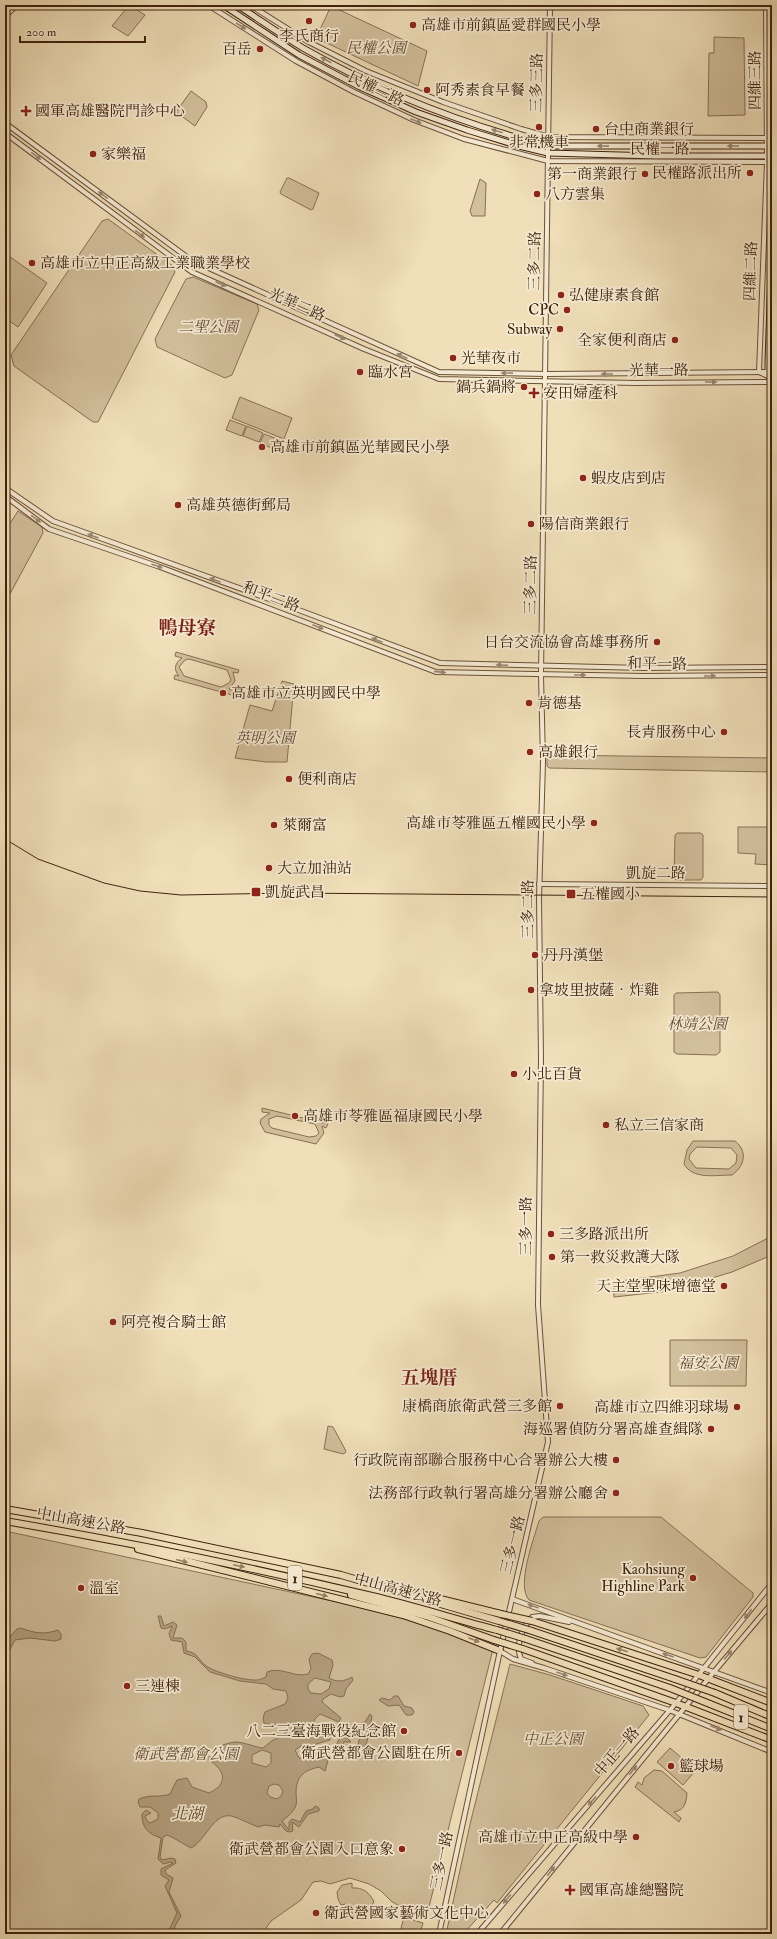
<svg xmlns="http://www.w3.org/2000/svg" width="777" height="1939" font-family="'IM FELL Double Pica','Noto Serif TC',serif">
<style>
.green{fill:#d2bf9c;stroke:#887055;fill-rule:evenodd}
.water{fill:#b49f7f;stroke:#856d52;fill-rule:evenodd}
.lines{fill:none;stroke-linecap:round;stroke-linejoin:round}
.tertiary-casing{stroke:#6b5139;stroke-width:6}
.secondary-casing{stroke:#3f220e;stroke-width:7}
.motorway-casing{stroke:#3f220e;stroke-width:8}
.tertiary{stroke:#f5ead2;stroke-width:4}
.secondary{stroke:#f5ead2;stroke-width:5}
.motorway{stroke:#f0dfb9;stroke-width:6}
.tram{stroke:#3f220e;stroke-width:1}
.motorway-bridge-casing{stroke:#3f220e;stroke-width:8;stroke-linecap:butt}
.motorway-bridge{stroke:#f0dfb9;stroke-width:6}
.oneway{fill:#9a8670}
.oneway2{fill:#988064}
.poi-dot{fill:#8f2418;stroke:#f5ead2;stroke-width:1.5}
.labels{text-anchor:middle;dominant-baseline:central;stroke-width:3.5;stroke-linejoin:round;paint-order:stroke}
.shield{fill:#f5ead2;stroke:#765e49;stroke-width:1}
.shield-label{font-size:14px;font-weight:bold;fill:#3f220e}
.poi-label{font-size:15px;fill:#3f220e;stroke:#f5ead2;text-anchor:start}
.park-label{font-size:15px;font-style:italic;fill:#644932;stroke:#f5ead2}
.street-label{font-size:15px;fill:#3f220e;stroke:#f5ead2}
.water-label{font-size:16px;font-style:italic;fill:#624830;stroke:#f5ead2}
.district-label{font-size:19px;font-weight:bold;fill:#7a1f14;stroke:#f5ead2}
</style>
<rect width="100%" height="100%" fill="#f0dfb9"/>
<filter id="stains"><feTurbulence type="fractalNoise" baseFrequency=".005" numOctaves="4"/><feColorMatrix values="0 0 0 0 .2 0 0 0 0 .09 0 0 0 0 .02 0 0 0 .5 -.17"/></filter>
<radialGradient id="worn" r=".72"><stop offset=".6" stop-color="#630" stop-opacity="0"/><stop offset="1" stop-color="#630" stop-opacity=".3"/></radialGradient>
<!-- green -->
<g class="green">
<path d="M129 5 145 15 128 36 112 26Z"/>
<path d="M331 6 427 51 418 86 316 38Z"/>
<path d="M714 37 744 38 745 115 708 116 709 53H714Z"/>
<path d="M191 91 206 102 207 107 195 126 176 112Z"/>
<path d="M287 178H289L319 193 313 209 311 210 281 194 280 192Z"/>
<path d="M480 179 486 183 485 216H472L470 211Z"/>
<path d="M108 219 173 266 175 272 98 422H93L14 366 11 355 102 221Z"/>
<path d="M6 254 47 283 18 327 5 318Z"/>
<path d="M193 277 257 304 259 310 232 375 225 378 157 347 155 339 186 279Z"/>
<path d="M240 397 292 418 284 439 232 418Z"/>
<path d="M230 420 246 426 242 436 226 430Z"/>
<path d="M247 426 263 433 259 442 243 436Z"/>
<path d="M264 434 280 440 276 450 260 443Z"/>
<path d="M18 511 42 527 43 533 5 603V531Z"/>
<path d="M176 652 239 670 238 673 233 672 235 681 229 689 233 691 232 695 174 679 175 675 179 676C173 669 175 663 182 658L175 656ZM189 659 227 670 231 680 229 683 221 687 184 676 179 667 185 660Z"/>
<path d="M282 681 294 684 287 762H266L235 758 250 705 272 711Z"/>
<path d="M549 755 772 758V772L549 768 547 766V757Z"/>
<path d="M738 827H772V865L755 864 756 854 738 853Z"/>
<path d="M677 833H701L703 835V877L701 880H676L674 878 675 835Z"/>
<path d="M718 992 720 995V1052L716 1055 677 1054 674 1052V995L676 993Z"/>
<path d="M262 1108 328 1124 326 1128 322 1126 324 1133 316 1144 265 1132 260 1123 261 1119 270 1113 262 1112ZM277 1116 315 1124 319 1133 316 1136 309 1137 272 1128 269 1125V1119Z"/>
<path d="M693 1141H735C748 1151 745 1166 732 1175 716 1175 693 1180 684 1164L687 1150ZM697 1147 731 1148 737 1155 736 1163 729 1169 696 1168 689 1159 690 1154Z"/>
<path d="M772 1236V1255L732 1272 669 1291 614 1297 613 1282 680 1273 733 1256Z"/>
<path d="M670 1340H747L746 1386H670Z"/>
<path d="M328 1426 333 1427 346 1451 345 1453 343 1454 324 1449Z"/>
<path d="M543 1517H661L753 1593V1597L706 1657 700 1658 529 1600C516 1586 534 1538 539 1521Z"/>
<path d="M5 1531 351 1605 409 1620 493 1649 427 1915 401 1907 391 1901 381 1891 369 1884 350 1878 330 1884 321 1881 313 1882 301 1900 271 1921 262 1934H24L5 1929Z"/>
<path d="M510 1664 550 1675 643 1706 649 1715 497 1903 494 1900 465 1932 459 1931 458 1934H446L471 1820Z"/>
<path d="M670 1748 696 1770 683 1785 657 1762Z"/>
<path d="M654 1770 662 1771 687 1793C686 1803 685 1810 674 1812L681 1818 679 1822 635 1787 638 1782 642 1785 644 1778Z"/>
<path d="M352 1883V1888C363 1887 370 1893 374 1902L366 1914 360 1917 352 1913 346 1904 341 1905 338 1899 337 1892 342 1885Z"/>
<path d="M404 1917 423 1923 420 1934H396V1931L400 1932Z"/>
</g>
<!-- water -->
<g class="water">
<path d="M158 1616H161L164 1626 173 1622 177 1625 173 1638H182L186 1642V1651C197 1652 198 1659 205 1665 213 1672 246 1681 257 1680 260 1680 263 1678 266 1677L267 1672C281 1666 294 1678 308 1674L311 1669 309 1659 312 1654 318 1653 332 1660 333 1665 329 1678C337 1683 345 1681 352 1677L353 1680 346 1689 344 1696 340 1697 331 1694 323 1699 322 1702 341 1718 339 1722 320 1714 314 1720V1725L330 1734V1740L316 1744 314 1748 316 1750 325 1753 329 1757 325 1771 319 1767C305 1770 296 1776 296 1792 296 1796 297 1801 296 1805 294 1812 287 1817 282 1821L289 1830V1822L292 1819 300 1822 306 1811 313 1809 315 1806 319 1808V1811L308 1814 299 1827 292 1822 293 1831 290 1832 286 1831 280 1824 279 1827 265 1825 258 1827C250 1824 243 1820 235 1817 214 1809 206 1841 191 1848 183 1844 175 1838 167 1835L163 1837 160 1857 162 1860 171 1858 175 1859 176 1863 165 1870 166 1874 173 1878 169 1892 181 1916 175 1926 174 1934H170V1928L177 1913 165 1886 169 1880 161 1875V1869L173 1863 171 1862 163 1864 158 1859 161 1838C148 1834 142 1828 142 1814L146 1810 151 1813 145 1816 147 1821 150 1823 158 1819V1813L150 1807H140L138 1802 139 1799C150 1794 160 1798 170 1794L177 1780 187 1778 192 1787 209 1793C228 1784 226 1771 209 1760 208 1749 226 1743 235 1742 244 1742 254 1747 263 1748L273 1740 282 1736 289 1728 287 1724C278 1724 272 1726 264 1723L263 1718 265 1712 285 1704 288 1698 286 1691 273 1689 266 1684 240 1681 210 1672 195 1657 184 1653 182 1642 171 1640 169 1634 172 1626 165 1629 161 1628ZM315 1678 331 1682 329 1689 321 1694 311 1693 308 1689V1684ZM303 1745H308L312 1748V1752L305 1759 299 1758 295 1750ZM262 1750 271 1753V1763L266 1767 252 1763V1755ZM274 1784 279 1785 283 1791 281 1796 277 1799 270 1797 267 1793 269 1786Z"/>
<path d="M21 1628C34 1633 44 1635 58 1630L61 1634V1639L55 1641 30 1638 15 1640 6 1657 9 1670H5V1642L17 1629Z"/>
<path d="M394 1696H398L404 1706 412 1708 414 1712 412 1715H406L399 1705 388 1706 379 1700 382 1698 390 1700Z"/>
<path d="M370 1714 372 1716C371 1723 366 1748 364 1753L355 1752 352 1750 353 1747 358 1746 359 1740 366 1732 361 1728 360 1724 365 1722Z"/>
<path d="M338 1728H342L346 1731 354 1729 355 1731 354 1734 344 1735 351 1742H344L343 1745 346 1749 342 1751 336 1745 341 1736 336 1730Z"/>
</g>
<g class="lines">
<!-- tertiary casing -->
<g class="tertiary-casing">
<g id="tertiary">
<path d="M208 5 296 61 354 92 414 120 464 139 548 161 772 162"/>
<path d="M250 5 307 41 366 71 443 102 521 129 549 137 772 138"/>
<path d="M766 5 767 162 759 372 772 378"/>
<path d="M5 16 17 5"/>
<path d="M5 123 191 260 439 372 546 374 772 372"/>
<path d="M5 133 192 272 364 349 439 379 636 383 772 382"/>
<path d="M5 488 53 521 272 600 440 663 644 668 772 667"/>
<path d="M5 496 49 529 160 567 436 672 644 676 772 675"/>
<path d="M539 884 772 886"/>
<path d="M512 1599 772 1693"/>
<path d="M500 1651 513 1659 544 1668 669 1710 772 1752"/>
<path d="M532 1663 521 1659C515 1645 522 1628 532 1617L540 1616 569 1622"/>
<path d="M439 1934 500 1651 548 1442 538 1305 541 1058 539 899 543 762 541 675 550 5"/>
<path d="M477 1934 676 1703 772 1583"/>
<path d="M500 1934 708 1679 772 1603"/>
</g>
</g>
<!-- secondary casing -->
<g class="secondary-casing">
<g id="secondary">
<path d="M223 5 299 55 358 86 416 112 467 130 519 146 548 153 656 156H772"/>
<path d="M237 5C259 19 281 35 303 48 380 92 463 124 548 146H772"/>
<path d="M772 241 768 363V372L772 375"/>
</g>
</g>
<!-- motorway casing -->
<g class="motorway-casing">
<g id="motorway">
<path d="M5 1509 142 1533 341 1575 499 1621"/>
<path d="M5 1521C128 1542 250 1567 372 1596 414 1606 455 1619 497 1630"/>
<path d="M138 1549 403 1615 450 1631 500 1651"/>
<path d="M416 1593 501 1614"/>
<path d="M351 1595 426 1616 494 1640"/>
<path d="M532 1621 699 1675 772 1703"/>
<path d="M529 1630 675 1679"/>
<path d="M526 1639 670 1688"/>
<path d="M523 1649 676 1703 772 1740"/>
<path d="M715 1693 772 1717"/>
<path d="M710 1704 772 1729"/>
</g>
</g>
<!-- tertiary -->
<use href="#tertiary" class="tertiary"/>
<!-- secondary -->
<use href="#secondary" class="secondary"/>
<!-- motorway -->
<use href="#motorway" class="motorway"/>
<!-- tram -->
<path class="tram" d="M5 839 38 859 104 883 140 891 181 895 287 893 772 897"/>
<!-- motorway-bridge casing -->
<g class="motorway-bridge-casing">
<g id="motorway-bridge">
<path d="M501 1614 532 1621"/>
<path d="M499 1621 529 1630"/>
<path d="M497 1630 526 1639"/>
<path d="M494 1640 523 1649"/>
<path d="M675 1679 715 1693"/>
<path d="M670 1688 710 1704"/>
</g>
</g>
<!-- motorway-bridge -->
<use href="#motorway-bridge" class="motorway-bridge"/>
</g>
<!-- one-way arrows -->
<defs><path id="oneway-solid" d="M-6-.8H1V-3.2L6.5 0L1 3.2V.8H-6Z"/></defs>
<g class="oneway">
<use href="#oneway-solid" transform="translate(241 26) rotate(32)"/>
<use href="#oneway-solid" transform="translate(326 60) rotate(-153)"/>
<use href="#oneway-solid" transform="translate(416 121) rotate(22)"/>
<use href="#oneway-solid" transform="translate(497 131) rotate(-162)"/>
<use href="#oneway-solid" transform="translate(603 146) rotate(-179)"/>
<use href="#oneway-solid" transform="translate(733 146) rotate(-180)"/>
<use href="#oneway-solid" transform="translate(36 156) rotate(37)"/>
<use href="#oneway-solid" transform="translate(103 195) rotate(-144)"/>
<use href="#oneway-solid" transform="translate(140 234) rotate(37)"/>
<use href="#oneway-solid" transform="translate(221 284) rotate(23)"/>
<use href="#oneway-solid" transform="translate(340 337) rotate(24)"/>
<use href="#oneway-solid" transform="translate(402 356) rotate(-155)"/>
<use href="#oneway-solid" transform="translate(507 373) rotate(-179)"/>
<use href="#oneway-solid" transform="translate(607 374) rotate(180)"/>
<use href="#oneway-solid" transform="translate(711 382)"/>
<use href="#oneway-solid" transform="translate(36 519) rotate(36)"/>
<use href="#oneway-solid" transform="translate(93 536) rotate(-160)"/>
<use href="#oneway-solid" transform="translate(157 566) rotate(20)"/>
<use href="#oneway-solid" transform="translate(215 580) rotate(-160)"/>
<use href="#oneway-solid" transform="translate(318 627) rotate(21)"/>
<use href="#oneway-solid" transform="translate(377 640) rotate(-159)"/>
<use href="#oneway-solid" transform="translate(502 665) rotate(-178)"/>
<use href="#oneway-solid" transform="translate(440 672) rotate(6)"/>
<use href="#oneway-solid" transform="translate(580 675)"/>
<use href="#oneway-solid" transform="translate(710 676)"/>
<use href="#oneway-solid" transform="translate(533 1606) rotate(-160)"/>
<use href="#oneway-solid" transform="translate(748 1614) rotate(128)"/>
<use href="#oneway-solid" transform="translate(668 1655) rotate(-161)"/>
<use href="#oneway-solid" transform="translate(728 1655) rotate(-50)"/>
<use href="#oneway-solid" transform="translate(562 1674) rotate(19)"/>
<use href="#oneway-solid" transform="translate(716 1728) rotate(22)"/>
<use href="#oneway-solid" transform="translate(633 1770) rotate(-51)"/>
<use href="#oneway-solid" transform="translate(592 1801) rotate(131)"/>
<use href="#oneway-solid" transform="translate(551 1871) rotate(-51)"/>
<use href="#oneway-solid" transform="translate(507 1899) rotate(131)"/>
</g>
<g class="oneway2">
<use href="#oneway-solid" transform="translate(182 1561) rotate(15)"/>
<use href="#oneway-solid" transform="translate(239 1566) rotate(12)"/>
<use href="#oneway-solid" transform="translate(322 1595) rotate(14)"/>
<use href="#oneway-solid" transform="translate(474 1640) rotate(21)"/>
<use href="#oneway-solid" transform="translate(622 1650) rotate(-162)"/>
</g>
<!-- markers -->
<g class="poi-dot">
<circle cx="309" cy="21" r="4"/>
<circle cx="413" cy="25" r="4"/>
<circle cx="260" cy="49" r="4"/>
<circle cx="427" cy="90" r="4"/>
<path d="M24 105h4v4h4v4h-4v4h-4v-4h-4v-4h4z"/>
<circle cx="539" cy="127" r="4"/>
<circle cx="596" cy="129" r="4"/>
<circle cx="93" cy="154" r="4"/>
<circle cx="750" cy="173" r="4"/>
<circle cx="645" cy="174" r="4"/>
<circle cx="537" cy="194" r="4"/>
<circle cx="32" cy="263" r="4"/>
<circle cx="561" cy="295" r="4"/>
<circle cx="567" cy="310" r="4"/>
<circle cx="560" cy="329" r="4"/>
<circle cx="675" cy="340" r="4"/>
<circle cx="453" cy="358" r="4"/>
<circle cx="360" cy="372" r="4"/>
<circle cx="524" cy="387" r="4"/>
<path d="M532 387h4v4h4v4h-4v4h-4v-4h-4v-4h4z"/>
<circle cx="262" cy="447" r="4"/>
<circle cx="583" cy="478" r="4"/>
<circle cx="178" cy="505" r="4"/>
<circle cx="531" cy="524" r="4"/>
<circle cx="657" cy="642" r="4"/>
<circle cx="223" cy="693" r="4"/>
<circle cx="529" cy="703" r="4"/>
<circle cx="724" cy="732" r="4"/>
<circle cx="530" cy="752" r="4"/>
<circle cx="289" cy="779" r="4"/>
<circle cx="594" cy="823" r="4"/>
<circle cx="274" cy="825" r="4"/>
<circle cx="269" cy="868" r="4"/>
<rect x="251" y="887" width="10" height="10" rx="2"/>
<rect x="566" y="889" width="10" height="10" rx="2"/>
<circle cx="535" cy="955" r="4"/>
<circle cx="531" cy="990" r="4"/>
<circle cx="514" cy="1074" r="4"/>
<circle cx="295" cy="1116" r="4"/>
<circle cx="606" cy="1125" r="4"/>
<circle cx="551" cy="1234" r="4"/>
<circle cx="552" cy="1257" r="4"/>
<circle cx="724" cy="1286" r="4"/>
<circle cx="113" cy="1322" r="4"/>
<circle cx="560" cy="1406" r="4"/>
<circle cx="737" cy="1407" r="4"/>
<circle cx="711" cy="1429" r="4"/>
<circle cx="616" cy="1460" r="4"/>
<circle cx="616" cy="1493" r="4"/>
<circle cx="693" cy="1578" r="4"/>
<circle cx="81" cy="1588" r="4"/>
<circle cx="127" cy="1686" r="4"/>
<circle cx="404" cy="1731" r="4"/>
<circle cx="459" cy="1753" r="4"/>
<circle cx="671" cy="1766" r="4"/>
<circle cx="636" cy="1837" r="4"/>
<circle cx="402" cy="1849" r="4"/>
<path d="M568 1884h4v4h4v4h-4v4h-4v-4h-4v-4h4z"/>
<circle cx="316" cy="1913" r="4"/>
</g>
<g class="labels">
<!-- shield labels -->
<g class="shield">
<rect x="288" y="1566" width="14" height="24" rx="3"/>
<rect x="734" y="1705" width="14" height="24" rx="3"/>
</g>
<g class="shield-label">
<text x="295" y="1578">1</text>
<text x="741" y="1717">1</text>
</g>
<!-- poi labels -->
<g class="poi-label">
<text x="421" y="25">高雄市前鎮區愛群國民小學</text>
<text x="309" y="36" text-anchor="middle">李氏商行</text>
<text x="252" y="49" text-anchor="end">百岳</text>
<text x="435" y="90">阿秀素食早餐</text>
<text x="35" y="111">國軍高雄醫院門診中心</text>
<text x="604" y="129">台中商業銀行</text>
<text x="539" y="142" text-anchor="middle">非常機車</text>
<text x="101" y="154">家樂福</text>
<text x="742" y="173" text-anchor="end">民權路派出所</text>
<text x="637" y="174" text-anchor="end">第一商業銀行</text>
<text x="545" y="194">八方雲集</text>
<text x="40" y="263">高雄市立中正高級工業職業學校</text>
<text x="569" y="295">弘健康素食館</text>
<text x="559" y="310" text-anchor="end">CPC</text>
<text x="552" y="329" text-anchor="end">Subway</text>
<text x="667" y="340" text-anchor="end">全家便利商店</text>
<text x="461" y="358">光華夜市</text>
<text x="368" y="372">臨水宮</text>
<text x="516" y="387" text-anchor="end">鍋兵鍋將</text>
<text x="543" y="393">安田婦產科</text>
<text x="270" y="447">高雄市前鎮區光華國民小學</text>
<text x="591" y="478">蝦皮店到店</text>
<text x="186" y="505">高雄英德街郵局</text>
<text x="539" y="524">陽信商業銀行</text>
<text x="649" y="642" text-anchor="end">日台交流協會高雄事務所</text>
<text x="231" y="693">高雄市立英明國民中學</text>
<text x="537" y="703">肯德基</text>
<text x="716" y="732" text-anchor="end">長青服務中心</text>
<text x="538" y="752">高雄銀行</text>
<text x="297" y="779">便利商店</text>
<text x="586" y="823" text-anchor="end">高雄市苓雅區五權國民小學</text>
<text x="282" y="825">萊爾富</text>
<text x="277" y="868">大立加油站</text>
<text x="265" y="892">凱旋武昌</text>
<text x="580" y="894">五權國小</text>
<text x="543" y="955">丹丹漢堡</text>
<text x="539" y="990">拿坡里披薩‧炸雞</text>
<text x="522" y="1074">小北百貨</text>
<text x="303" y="1116">高雄市苓雅區福康國民小學</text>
<text x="614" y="1125">私立三信家商</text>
<text x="559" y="1234">三多路派出所</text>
<text x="560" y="1257">第一救災救護大隊</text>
<text x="716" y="1286" text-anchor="end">天主堂聖味增德堂</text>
<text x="121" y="1322">阿亮複合騎士館</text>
<text x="552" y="1406" text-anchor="end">康橋商旅衛武營三多館</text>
<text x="729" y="1407" text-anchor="end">高雄市立四維羽球場</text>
<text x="703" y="1429" text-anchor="end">海巡署偵防分署高雄查緝隊</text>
<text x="608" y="1460" text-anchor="end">行政院南部聯合服務中心合署辦公大樓</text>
<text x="608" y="1493" text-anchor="end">法務部行政執行署高雄分署辦公廳舍</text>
<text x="685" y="1569" text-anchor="end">Kaohsiung<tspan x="685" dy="17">Highline Park</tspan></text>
<text x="89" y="1588">溫室</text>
<text x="135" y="1686">三連棟</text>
<text x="396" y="1731" text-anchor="end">八二三臺海戰役紀念館</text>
<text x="451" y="1753" text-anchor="end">衛武營都會公園駐在所</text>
<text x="679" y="1766">籃球場</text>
<text x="628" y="1837" text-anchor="end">高雄市立中正高級中學</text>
<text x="394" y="1849" text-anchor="end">衛武營都會公園入口意象</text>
<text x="579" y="1890">國軍高雄總醫院</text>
<text x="324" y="1913">衛武營國家藝術文化中心</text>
</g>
<!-- park labels -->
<g class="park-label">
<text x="376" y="48">民權公園</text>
<text x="208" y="327">二聖公園</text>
<text x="265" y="738">英明公園</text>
<text x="697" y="1024">林靖公園</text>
<text x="708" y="1363">福安公園</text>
<text x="553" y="1739">中正公園</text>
<text x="186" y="1754">衛武營都會公園</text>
</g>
<!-- street labels -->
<g class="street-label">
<text transform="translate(755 80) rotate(-90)">四維三路</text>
<text transform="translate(537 83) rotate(-89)">三多三路</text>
<text transform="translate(376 89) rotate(26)">民權二路</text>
<text x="660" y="149">民權一路</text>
<text transform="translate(535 261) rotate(-89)">三多二路</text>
<text transform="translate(751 271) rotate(-88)">四維二路</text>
<text transform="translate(297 305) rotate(24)">光華二路</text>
<text x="659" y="370">光華一路</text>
<text transform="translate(531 585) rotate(-89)">三多二路</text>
<text transform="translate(271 597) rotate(21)">和平二路</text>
<text transform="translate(657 664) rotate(1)">和平一路</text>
<text x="656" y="873">凱旋二路</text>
<text transform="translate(528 909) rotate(-90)">三多二路</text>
<text transform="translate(526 1226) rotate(-90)">三多一路</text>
<text transform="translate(81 1521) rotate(10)">中山高速公路</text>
<text transform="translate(513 1545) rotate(-76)">三多一路</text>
<text transform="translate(398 1590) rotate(15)">中山高速公路</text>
<text transform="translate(617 1752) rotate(-49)">中正一路</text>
<text transform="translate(442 1861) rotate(-78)">三多一路</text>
</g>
<!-- water labels -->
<g class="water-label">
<text x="187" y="1814">北湖</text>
</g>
<!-- district labels -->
<g class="district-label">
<text x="187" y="628">鴨母寮</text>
<text x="429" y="1378">五塊厝</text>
</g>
</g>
<!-- margin -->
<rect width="777" height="1939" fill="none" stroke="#f0dfb9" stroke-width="20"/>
<rect x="6" y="6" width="765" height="1927" fill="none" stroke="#3f220e" stroke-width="2"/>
<rect x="10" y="10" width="757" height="1919" fill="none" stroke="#3f220e"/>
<!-- scale -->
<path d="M20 36v6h125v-6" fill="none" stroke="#3f220e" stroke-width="2"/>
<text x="26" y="36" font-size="12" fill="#3f220e" stroke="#f5ead2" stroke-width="3" paint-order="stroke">200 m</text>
<rect width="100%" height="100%" filter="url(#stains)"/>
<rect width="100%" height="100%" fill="url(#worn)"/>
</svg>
